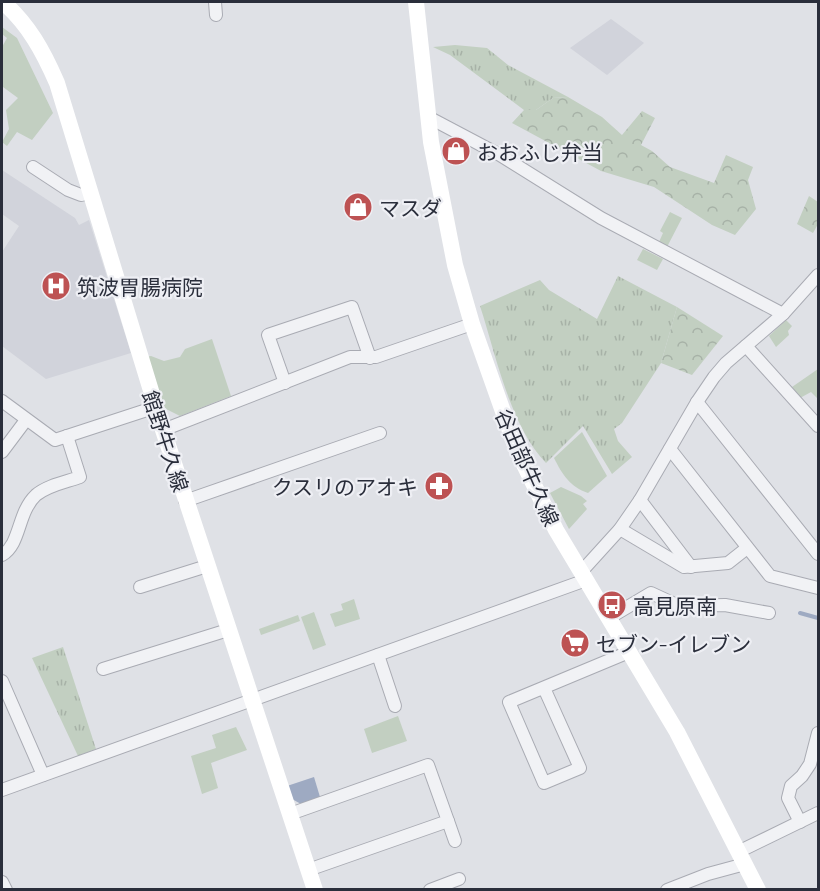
<svg xmlns="http://www.w3.org/2000/svg" width="820" height="891" font-family="Barlow,'Noto Sans JP',sans-serif">
<style>
.built{fill:#d1d3db}
.grass{fill:url(#grass-tufts)}
.forest{fill:url(#forest-crowns)}
.green{fill:#c2cfc1}
.water{fill:#9eaac2}
.lines{fill:none;stroke-linecap:round;stroke-linejoin:round}
.stream{stroke:#9eaac2;stroke-width:4}
.minor-casing{stroke:#a9abb3;stroke-width:14}
.minor{stroke:#f1f2f5;stroke-width:12}
.secondary{stroke:#fff;stroke-width:16}
.labels{text-anchor:middle;dominant-baseline:central;stroke-width:4.5;stroke-linejoin:round;paint-order:stroke}
.poi-label{font-size:21px;fill:#2a2e3b;stroke:#eeeff4;text-anchor:start}
.street-label{font-size:21px;fill:#2a2e3b;stroke:#eeeff4}
</style>
<defs>
<pattern id="grass-tufts" width="24" height="20" patternUnits="userSpaceOnUse" patternTransform="scale(1.5)"><rect width="24" height="20" fill="#c2cfc1"/><path d="M3 7l-1-3M5 7V3M7 7l1-3M15 17l-1-3M17 17v-4M19 17l1-3" fill="none" stroke="#a7b2a7"/></pattern>
<pattern id="forest-crowns" width="20" height="18" patternUnits="userSpaceOnUse" patternTransform="scale(1.5)"><rect width="20" height="18" fill="#c2cfc1"/><path d="M2 6a3 3 0 1 1 6 0M12 15a3 3 0 1 1 6 0" fill="none" stroke="#a7b2a7"/></pattern>
</defs>
<rect width="100%" height="100%" fill="#dfe1e6"/>
<!-- built -->
<g class="built">
<path d="M611 19 644 43 607 75 570 48Z"/>
<path d="M2 170 75 218 79 225 89 220 131 353 46 379 2 346V252L19 226 2 214Z"/>
</g>
<!-- grass -->
<g class="grass">
<path d="M455 45 487 48 508 65 568 97 553 98 536 110H524L450 55 433 47Z"/>
<path d="M618 276 677 307 661 363 622 423 614 429 618 441 632 457 612 474 583 426 546 463C510 426 496 355 480 306L540 280 549 290 597 319Z"/>
<path d="M63 647 96 749 78 756 32 658Z"/>
</g>
<!-- forest -->
<g class="forest">
<path d="M568 97 602 117 622 135 642 111 655 118 641 145 652 151 670 167 714 183 726 155 753 167 748 180 756 209 735 235 712 225 654 187 601 171 512 123 524 110H536L553 98Z"/>
<path d="M809 196 818 202V224L813 233 797 224Z"/>
<path d="M677 307 723 336 692 375 661 363Z"/>
</g>
<!-- green -->
<g class="green">
<path d="M2 27 17 38 53 113 32 140 17 132 7 146 2 142 9 129 6 110 18 98 3 87H2V47L7 38 2 34Z"/>
<path d="M670 212 682 218 667 247 659 242 663 233 660 231Z"/>
<path d="M643 249 663 259 657 270 637 260Z"/>
<path d="M786 320 792 326 788 331 789 335 776 347 769 336Z"/>
<path d="M212 339 231 396 180 416 162 407 145 357 151 356 164 361 180 357 185 349Z"/>
<path d="M818 369V399L811 392 800 398 792 387Z"/>
<path d="M582 432 607 476 588 493C570 487 562 474 554 458Z"/>
<path d="M561 487 581 496 587 501 583 504 587 509 569 529 550 493Z"/>
<path d="M354 599 360 619 335 627 330 614 343 610 341 604Z"/>
<path d="M314 612 326 645 313 650 301 617Z"/>
<path d="M298 615 300 621 261 635 259 629Z"/>
<path d="M398 716 407 741 372 753 364 729Z"/>
<path d="M236 727 247 750 211 763 218 788 202 794 191 756 216 748 212 735Z"/>
</g>
<!-- water -->
<path class="water" d="M314 777 320 797 301 804 292 799 287 786Z"/>
<g class="lines">
<!-- stream -->
<path class="stream" d="M800 613 818 618"/>
<!-- minor casing -->
<g class="minor-casing">
<g id="minor">
<path d="M215 2 216 15"/>
<path d="M428 117 500 155 601 218 783 314"/>
<path d="M33 167 68 190 81 195 91 193"/>
<path d="M746 346 818 426"/>
<path d="M285 383 268 335 352 307 370 358"/>
<path d="M2 401 55 440 156 407"/>
<path d="M697 402 818 554"/>
<path d="M163 430 350 357H376L472 324"/>
<path d="M670 449 770 576 818 588"/>
<path d="M2 452 26 420"/>
<path d="M640 500 691 567"/>
<path d="M185 501 380 433"/>
<path d="M620 529 684 567 728 563 747 548"/>
<path d="M2 555C21 544 17 513 36 495 48 485 66 482 80 477L67 436"/>
<path d="M581 572 620 529 640 500 697 402 714 377 726 363 783 314 818 275"/>
<path d="M140 587 207 566"/>
<path d="M609 618 651 593 679 606 725 605 769 613"/>
<path d="M378 655 395 706"/>
<path d="M103 669 228 630"/>
<path d="M2 681 43 775"/>
<path d="M544 688 580 768 544 783 509 702 629 652"/>
<path d="M2 790 586 580"/>
<path d="M290 814 428 765 448 821 308 870"/>
<path d="M448 821 455 841"/>
<path d="M800 822 788 798 791 786 802 776 810 764 818 733"/>
<path d="M738 852 818 813"/>
<path d="M2 882 6 890"/>
<path d="M430 890 459 879"/>
<path d="M667 890 708 874 745 864"/>
</g>
</g>
<!-- minor -->
<use href="#minor" class="minor"/>
<!-- secondary -->
<g class="secondary">
<path d="M3 2C29 25 43 51 57 83L163 430 315 890"/>
<path d="M416 2 431 142 455 265 472 324 516 448 556 530 677 732 758 890"/>
</g>
</g>
<!-- icons -->
<defs>
<g id="shop-disc" transform="scale(1.5)"><circle r="9.5" fill="#bd5253" stroke="#eeeff4"/><path d="M-5-2.5h2.3a2.7 3.5 0 0 1 5.4 0H5L5.5 6h-11ZM-1.5-2.5h3a1.5 2.3 0 0 0-3 0Z" fill="#fff"/></g>
<g id="hospital-disc" transform="scale(1.5)"><circle r="9.5" fill="#bd5253" stroke="#eeeff4"/><path d="M-5-5h3v3.5h4V-5h3V5h-3V1.5h-4V5h-3Z" fill="#fff"/></g>
<g id="pharmacy-disc" transform="scale(1.5)"><circle r="9.5" fill="#bd5253" stroke="#eeeff4"/><path d="M-2-6h4v4h4v4h-4v4h-4v-4h-4v-4h4Z" fill="#fff"/></g>
<g id="bus-disc" transform="scale(1.5)"><circle r="9.5" fill="#bd5253" stroke="#eeeff4"/><path d="M-5-6H5V4H4V6H2V4H-2V6H-4V4H-5ZM-3.5-4V0h7V-4ZM-3.5 1.2v1.5H-2V1.2ZM2 1.2v1.5H3.5V1.2Z" fill="#fff"/></g>
<g id="supermarket-disc" transform="scale(1.5)"><circle r="9.5" fill="#bd5253" stroke="#eeeff4"/><path d="M-6-5.5h2.5l.6 2H6L4.5 2H-2.5L-4.4-4H-6ZM-1.5 3.2a1.3 1.3 0 1 0 .1 0ZM3 3.2a1.3 1.3 0 1 0 .1 0Z" fill="#fff"/></g>
</defs>
<g fill-rule="evenodd">
<use href="#shop-disc" x="456" y="151"/>
<use href="#shop-disc" x="358" y="207"/>
<use href="#hospital-disc" x="56" y="286"/>
<use href="#pharmacy-disc" x="439" y="486"/>
<use href="#bus-disc" x="612" y="605"/>
<use href="#supermarket-disc" x="575" y="643"/>
</g>
<g class="labels">
<!-- poi labels -->
<g class="poi-label">
<text x="477" y="151">おおふじ弁当</text>
<text x="379" y="207">マスダ</text>
<text x="77" y="286">筑波胃腸病院</text>
<text x="418" y="486" text-anchor="end">クスリのアオキ</text>
<text x="633" y="605">高見原南</text>
<text x="596" y="643">セブン-イレブン</text>
</g>
<!-- street labels -->
<g class="street-label">
<text transform="translate(166 441) rotate(72)">館野牛久線</text>
<text transform="translate(528 467) rotate(66)">谷田部牛久線</text>
</g>
</g>
<!-- border -->
<rect width="820" height="891" fill="none" stroke="#2a2e3b" stroke-width="6"/>
</svg>
